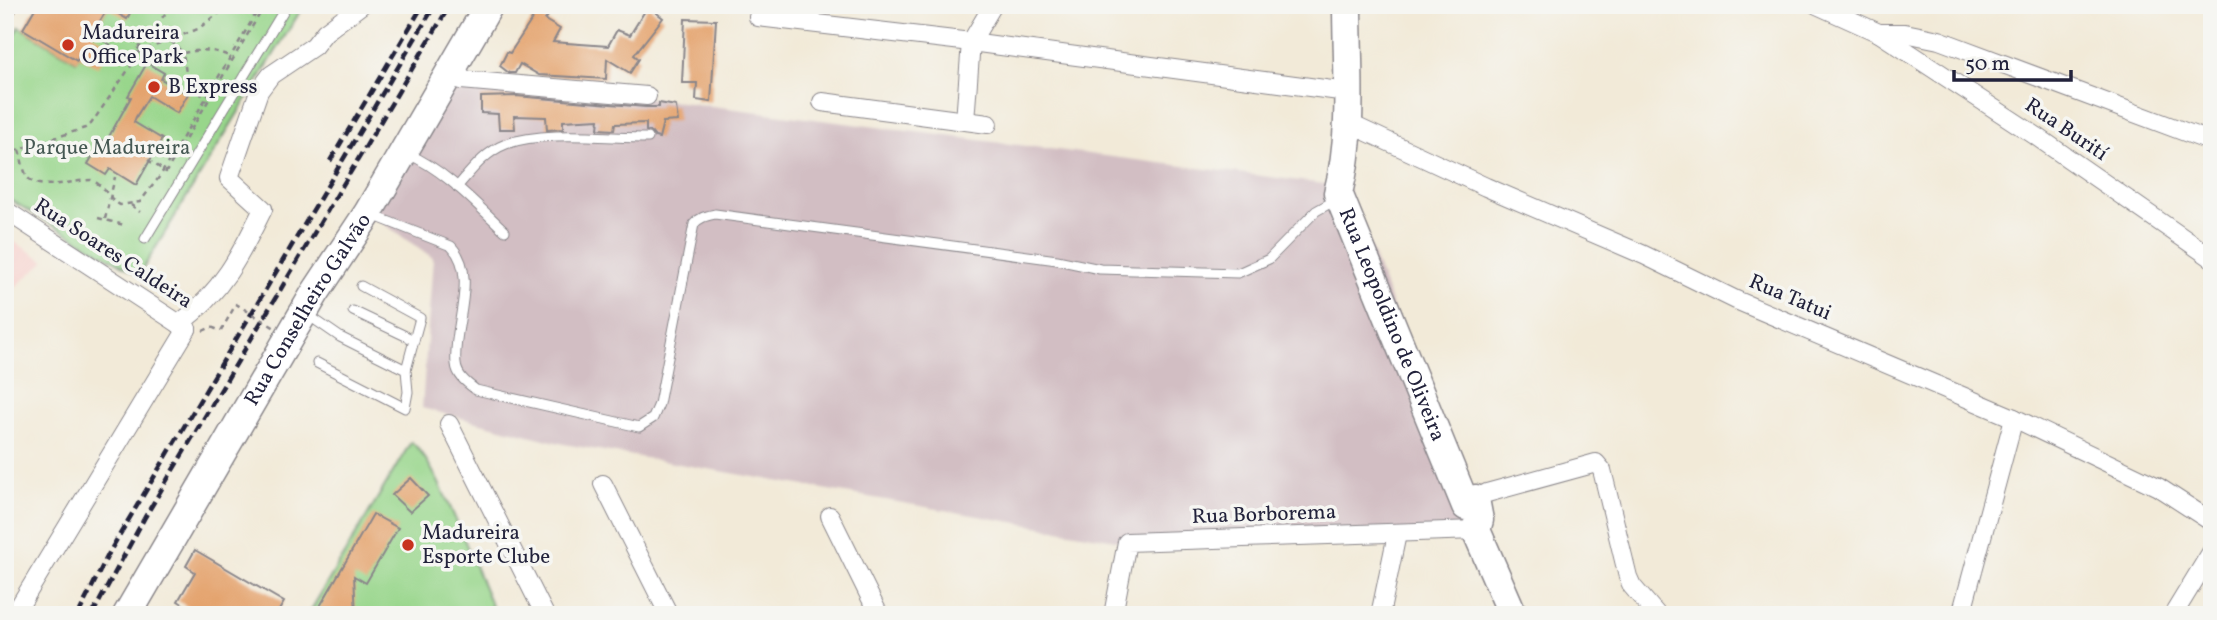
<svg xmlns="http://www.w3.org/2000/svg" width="2217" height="620" font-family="Vollkorn,serif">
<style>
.built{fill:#f7d0cc}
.industrial{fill:#d2bec3}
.green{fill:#98d68b;stroke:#5d7c63;stroke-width:2}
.building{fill:#e4a36d}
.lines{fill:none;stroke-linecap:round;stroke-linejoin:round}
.service-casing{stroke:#8a868a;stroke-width:11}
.minor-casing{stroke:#8a868a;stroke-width:20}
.primary-casing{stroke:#8a868a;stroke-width:31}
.path{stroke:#8a868a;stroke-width:2.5;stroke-dasharray:5 5;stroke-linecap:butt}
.service{stroke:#fff;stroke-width:9}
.minor{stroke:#fff;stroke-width:18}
.primary{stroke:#fff;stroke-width:28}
.rail{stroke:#22223b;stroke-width:4.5;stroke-dasharray:10 5;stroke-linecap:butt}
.path-bridge{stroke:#8a868a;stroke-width:2.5;stroke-dasharray:5 5;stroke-linecap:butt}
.poi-dot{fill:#c8321e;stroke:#f6f6f2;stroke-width:2.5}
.labels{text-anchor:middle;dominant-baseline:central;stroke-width:7;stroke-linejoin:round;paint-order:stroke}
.poi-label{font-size:21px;fill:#22223b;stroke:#f6f6f2;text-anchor:start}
.street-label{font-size:21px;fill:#22223b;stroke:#f6f6f2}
.park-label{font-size:21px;fill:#455853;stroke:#f6f6f2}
</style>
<rect width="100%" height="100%" fill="#f6f6f2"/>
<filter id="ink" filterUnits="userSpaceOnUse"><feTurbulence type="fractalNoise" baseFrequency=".0143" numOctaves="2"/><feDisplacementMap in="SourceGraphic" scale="14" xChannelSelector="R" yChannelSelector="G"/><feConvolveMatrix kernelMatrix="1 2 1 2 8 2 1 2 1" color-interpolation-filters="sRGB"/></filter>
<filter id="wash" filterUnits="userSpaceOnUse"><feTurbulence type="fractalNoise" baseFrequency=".00686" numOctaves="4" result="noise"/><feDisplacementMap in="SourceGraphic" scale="28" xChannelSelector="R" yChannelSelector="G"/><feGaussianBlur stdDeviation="1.57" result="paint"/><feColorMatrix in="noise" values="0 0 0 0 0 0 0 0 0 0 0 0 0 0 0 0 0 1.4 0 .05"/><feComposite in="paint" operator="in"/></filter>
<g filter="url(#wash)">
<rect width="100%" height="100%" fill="#f2ead8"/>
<!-- built -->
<path class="built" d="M5 236 45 261 5 296Z"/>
<!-- industrial -->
<path class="industrial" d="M461 80 617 94 1348 187 1476 530 1127 542 564 444 422 408 433 258 368 213Z"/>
<!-- green -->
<g class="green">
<path d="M109 5H304L139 275 5 197V51L19 27 76 61Z"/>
<path d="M411 442C437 459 479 581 496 615H308Z"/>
</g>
<g id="blocks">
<!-- building -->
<g class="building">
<path d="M37 5H134L127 19 108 8 92 34 111 45 98 67 79 56 77 61 23 29Z"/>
<path d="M535 5H556L545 20 560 29 553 42 608 46 617 30 630 35 648 6 663 18 634 55 639 59 630 73 607 59 606 79 539 75 520 64 515 73H509L500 66 507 52 510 53 533 18 529 16Z"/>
<path d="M685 19 716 20 711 102 696 100 697 83H682Z"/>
<path d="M147 63 164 73 161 79 188 94 177 113 149 96 136 117 134 122 162 139 136 185 110 169 106 175 88 164 102 140 106 142 131 97 128 96Z"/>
<path d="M516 96 646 107H659V103L676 106 678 121 663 122 659 138 655 137 651 132 646 131V123L615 124 614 130 598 129 599 119 563 121V129L547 130 546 117 514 116 515 129H499L498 114 481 113V97Z"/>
<path d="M411 478 428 496 410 512 392 495Z"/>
<path d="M373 514 398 528 366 583 354 576 356 615H315Z"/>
<path d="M195 550 284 602 276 615H200L178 601 195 572 186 566Z"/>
</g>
</g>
</g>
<g filter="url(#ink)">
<use href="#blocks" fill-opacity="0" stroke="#8a868a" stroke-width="2"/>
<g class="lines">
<!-- service casing -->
<g class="service-casing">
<g id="service">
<path d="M408 154C445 170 476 204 505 231"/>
<path d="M457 187C471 171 485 152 506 144 544 130 606 138 648 138"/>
<path d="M372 215 451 246C480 276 452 327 456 364 457 376 467 383 476 390L639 427 653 418 659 404 694 224C700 217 706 216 715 214L1057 260 1100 269 1238 273 1269 259 1316 211 1332 202 1335 197"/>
<path d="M145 239 287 5"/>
<path d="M361 286 420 318 406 370"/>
<path d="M353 311 414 340"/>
<path d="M308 315 340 337 406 370 408 392 405 408 317 363"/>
</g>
</g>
<!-- minor casing -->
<g class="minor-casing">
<g id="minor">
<path d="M1817 5 1879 33 2036 136 2212 258"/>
<path d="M5 11 9 5"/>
<path d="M758 17 971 42 1347 92"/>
<path d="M1879 33H1905L1939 40 2212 142"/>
<path d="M456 61 461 80 647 96"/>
<path d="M822 102 988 124"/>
<path d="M965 121 971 42 993 5"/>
<path d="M1346 122 1486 187 1644 255 1736 300 2014 418 2158 487 2212 522"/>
<path d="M5 210 187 329"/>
<path d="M179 324C222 292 240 256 263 209L229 178 259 91 271 75 314 46 325 32 361 5"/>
<path d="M449 424 545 615"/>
<path d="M603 484 669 615"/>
<path d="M1475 499 1487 493 1596 463 1602 470 1628 577 1632 586 1657 615"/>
<path d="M830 516 879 615"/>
<path d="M14 615 187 329"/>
<path d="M1113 615 1127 542 1476 530"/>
<path d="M1380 615 1397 534"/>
<path d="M1961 615 2014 418"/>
<path d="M2173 615 2212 551"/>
</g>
</g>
<!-- primary casing -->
<g class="primary-casing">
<g id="primary">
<path id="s1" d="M1347 5C1347 66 1354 133 1338 193L1466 506 1475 499 1479 520 1476 530 1513 615"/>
<path id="s2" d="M127 615 315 293 368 213 489 5"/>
</g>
</g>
<!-- path -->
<g class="path">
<path d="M171 41 183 53 186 73 206 101"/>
<path d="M137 53 198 29 230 5"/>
<path d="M183 53C202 49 213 49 231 57"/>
<path d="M19 150C22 159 23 171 28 178 39 192 75 180 91 180 103 184 109 199 120 205L140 202 160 176 261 5"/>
<path d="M5 154 85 128 91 124 133 63 135 53 172 5"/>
<path d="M148 160 166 172 265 5"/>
<path d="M131 205 140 212"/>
<path d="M98 218 124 225"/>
<path d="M105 219 115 177"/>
<path d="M203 331 211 327 221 331"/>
</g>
<!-- service -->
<use href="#service" class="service"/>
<!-- minor -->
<use href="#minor" class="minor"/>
<!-- primary -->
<use href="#primary" class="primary"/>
<!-- rail -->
<g class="rail">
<path d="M330 161 423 5"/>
<path d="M78 615 110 551 435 5"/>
<path d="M92 615 145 517 450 5"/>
</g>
<!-- path-bridge -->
<path class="path-bridge" d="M221 331 236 304 275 328"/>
</g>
</g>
<!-- markers -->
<g class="poi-dot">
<circle cx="68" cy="45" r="7"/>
<circle cx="154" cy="87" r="7"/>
<circle cx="408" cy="545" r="7"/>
</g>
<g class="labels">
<!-- poi labels -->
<g class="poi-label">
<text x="82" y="33">Madureira<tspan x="82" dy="24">Office Park</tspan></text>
<text x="168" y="87">B Express</text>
<text x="422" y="533">Madureira<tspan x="422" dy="24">Esporte Clube</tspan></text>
</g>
<!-- street labels -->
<g class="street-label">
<text transform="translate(2066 130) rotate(34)">Rua Burití</text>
<text transform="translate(113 254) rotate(33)">Rua Soares Caldeira</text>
<text transform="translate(1790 298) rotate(23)">Rua Tatui</text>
<text stroke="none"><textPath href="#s2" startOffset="355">Rua Conselheiro Galvão</textPath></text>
<text stroke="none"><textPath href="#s1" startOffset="331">Rua Leopoldino de Oliveira</textPath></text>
<text transform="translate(1264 515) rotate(-2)">Rua Borborema</text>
</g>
<!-- park labels -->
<g class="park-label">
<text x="107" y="148">Parque Madureira</text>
</g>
</g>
<!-- margin -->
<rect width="2217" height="620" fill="none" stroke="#f6f6f2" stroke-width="28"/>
<!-- scale -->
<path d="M1954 70v10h117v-10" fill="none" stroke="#22223b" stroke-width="3.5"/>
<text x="1965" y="70" font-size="21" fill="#22223b" stroke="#f6f6f2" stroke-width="5" paint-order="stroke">50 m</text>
</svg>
